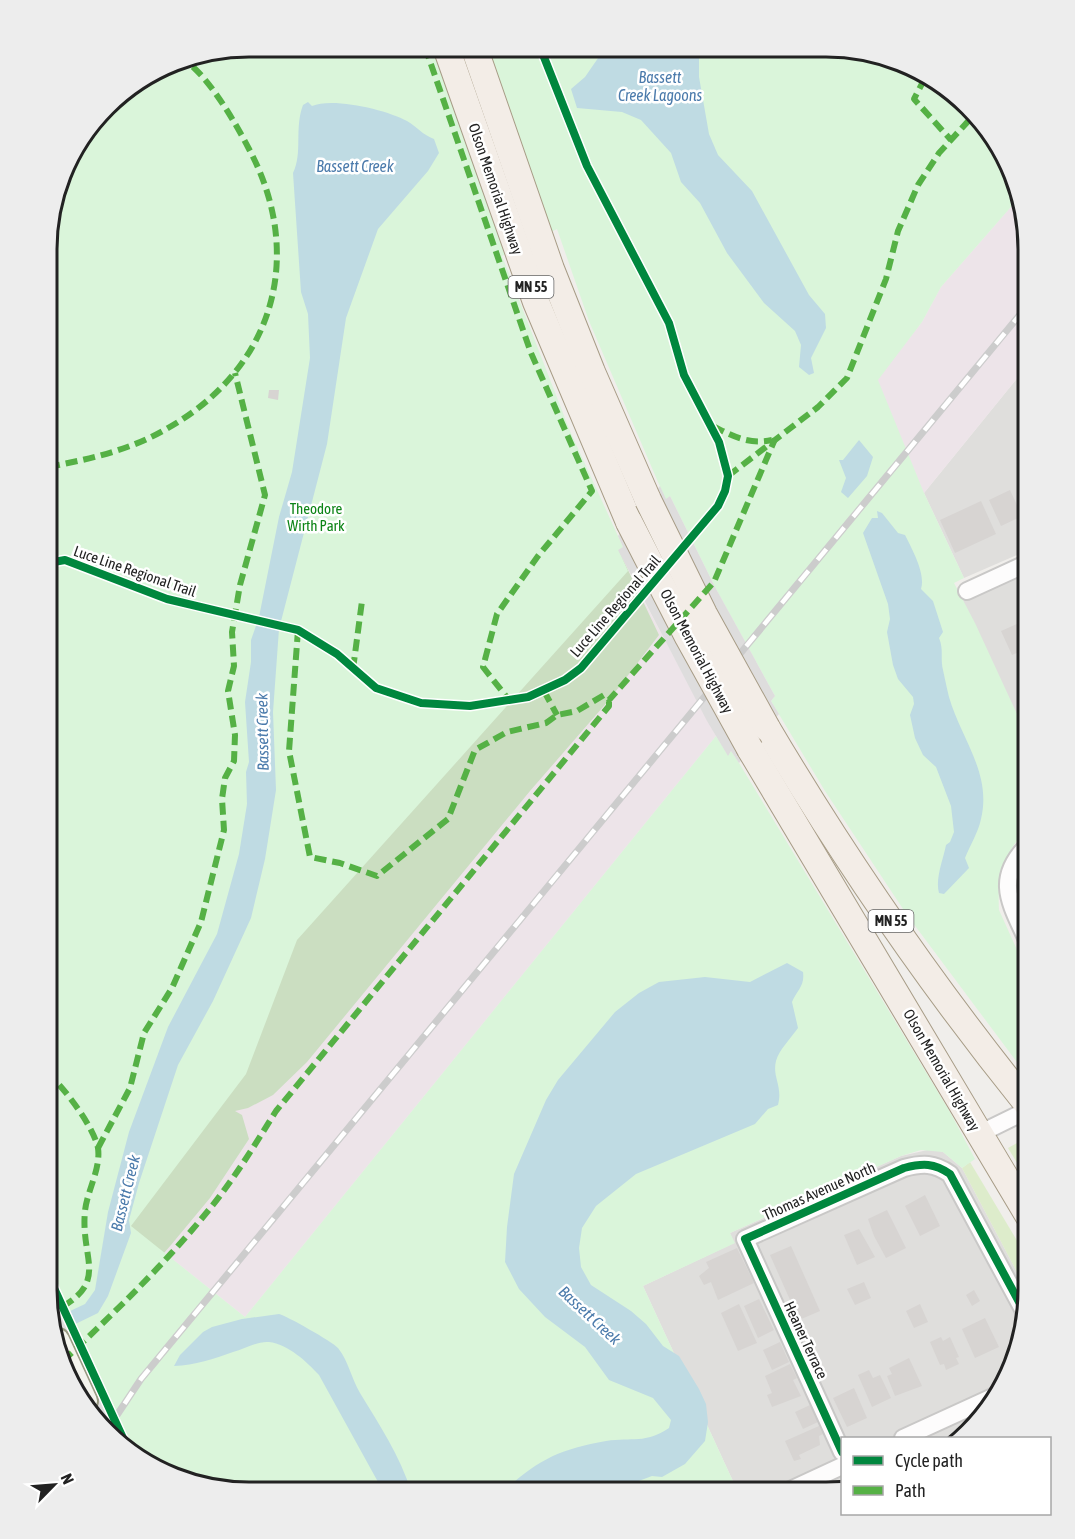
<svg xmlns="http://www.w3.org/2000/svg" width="1075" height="1539" font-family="'Asap Condensed',sans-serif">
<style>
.residential{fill:#dfdedc}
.industrial{fill:#ede4e9}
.grass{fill:#ddeccb}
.forest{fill:#cbdec1}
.park{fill:#daf5da}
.water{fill:#bfdbe3}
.pier{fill:#dedddd}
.building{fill:#d7d4d2}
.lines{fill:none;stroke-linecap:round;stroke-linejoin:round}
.street-casing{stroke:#c9c8c7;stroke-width:20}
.secondary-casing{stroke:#999a82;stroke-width:26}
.primary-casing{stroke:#a79c86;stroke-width:28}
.street{stroke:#fdfcfc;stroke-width:16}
.secondary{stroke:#f4f4ed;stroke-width:22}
.primary{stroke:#f3ede7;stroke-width:26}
.rail-casing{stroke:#ccc;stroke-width:7}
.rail{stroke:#fff;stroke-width:4.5;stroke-dasharray:14;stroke-linecap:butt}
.primary-bridge-casing{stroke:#a79c86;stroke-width:28;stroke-linecap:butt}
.primary-bridge{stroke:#f3ede7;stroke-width:26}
.quiet{stroke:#55b145;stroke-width:6;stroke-dasharray:12 6;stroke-linecap:butt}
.cycleway-casing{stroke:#fff;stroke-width:11}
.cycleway{stroke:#00873e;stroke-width:8}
.labels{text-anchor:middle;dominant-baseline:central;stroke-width:5;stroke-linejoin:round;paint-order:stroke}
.shield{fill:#fff;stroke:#646464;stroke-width:1.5}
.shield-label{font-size:14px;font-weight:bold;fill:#222}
.street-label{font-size:15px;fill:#222;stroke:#fff}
.park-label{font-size:15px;fill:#0c8416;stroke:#fff}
.water-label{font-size:16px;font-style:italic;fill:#4a7aab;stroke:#fff}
.rim{fill:none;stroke:#222;stroke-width:3}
</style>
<rect width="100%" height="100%" fill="#f0eeeb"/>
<!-- residential -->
<g class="residential">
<path d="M1028 365V550L964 578 924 493Z"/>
<path d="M1028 573V738L963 601Z"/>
<path d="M1028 860V914L1018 886Z"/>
<path d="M932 1149 943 1152 962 1168 1028 1293V1303L994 1403 953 1438H842V1489L826 1492H738L643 1286 734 1243 730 1233 901 1156Z"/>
</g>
<!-- industrial -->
<g class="industrial">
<path d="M1017 200 1028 249V365L924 493 755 662 715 587 922 322 941 287Z"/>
<path d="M628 571 716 736 245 1317 131 1226Z"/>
</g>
<!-- grass -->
<g class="grass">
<path d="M1028 1137V1181L1008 1148Z"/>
<path d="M970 1162 1028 1259V1293L962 1168Z"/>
</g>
<!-- forest -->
<path class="forest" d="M249 47H268L487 232 619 551 659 635 609 700 530 791 307 1062 273 1095 248 1108 235 1111 242 1115 249 1139 210 1198 171 1245 156 1262 135 1270 77 785 205 54Z"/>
<!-- park -->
<path class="park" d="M249 47 853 48 949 88 1008 160 1017 200 941 287 922 322 878 380 924 493 964 578 954 583 975 623 1028 738V829C1004 851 997 877 999 910L1028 974V1077L907 915 825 791 771 701 775 696 715 587 670 496 666 500 658 482 589 321 557 229 502 256 570 431 623 547 619 551 628 571 297 940 246 1074 131 1226 245 1317 716 736 728 755 731 751 739 763 950 1112 975 1159 962 1168 943 1152 921 1150 901 1156 730 1233 735 1243 643 1286 738 1492 223 1491 135 1457 47 1266 48 222 73 148 116 97 184 57Z"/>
<!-- water -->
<g class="water">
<path d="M605 48H703L699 56V77L709 134 718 155 752 191 809 295 825 314 826 328 811 358 814 373 809 375 799 367 801 345 795 331 764 303 727 253 700 203 681 182 671 153 641 120 622 112 577 108 571 89 585 77Z"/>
<path d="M308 102 312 106C333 97 387 110 407 121 417 127 423 135 434 139L439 153 428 171 378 229 346 318 327 444 279 629 273 712 276 790 265 859 251 918 213 1001 178 1065 139 1183 129 1220 131 1233 108 1296 98 1313 57 1333 53 1319 85 1304 95 1290 108 1212 129 1132 168 1027 217 934 239 854 247 804 246 772 249 762 245 702 251 662V640L259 617 279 517 292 472 310 358 308 314 301 292 293 173C303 153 294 129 303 105Z"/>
<path d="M859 440 873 457 867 476 848 498 841 492 846 478 839 460H843Z"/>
<path d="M877 511 882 513 898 533 905 535C912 549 926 574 921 589L933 601 943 632 939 638C944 650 940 658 943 670 945 679 947 689 949 697 961 739 992 773 981 819 978 833 970 845 965 858L969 868 944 894 939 893C935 879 943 860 946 845L950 842 954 832 951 806 936 767 923 755 915 738 910 715 914 704 913 697 898 679 893 665 887 632 890 619 888 604 863 533 872 518H878Z"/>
<path d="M787 963 803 972C805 986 797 990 792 1002L798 1028C791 1038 779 1050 776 1061 772 1077 783 1086 778 1105L768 1109 755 1124 636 1174 596 1206 582 1228 579 1248 581 1267 591 1285 631 1311 646 1324 663 1346 679 1356 699 1389 706 1404 708 1422 705 1441 685 1464 662 1477 652 1476 628 1485 571 1492H503C537 1460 560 1449 606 1441 633 1437 645 1444 669 1428L671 1420 653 1398 609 1380 585 1347 545 1317 519 1289 505 1262 507 1227 514 1174 546 1100 558 1080 615 1012 639 993 659 982 705 977 750 982Z"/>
<path d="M279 1314C285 1315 333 1342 338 1348 349 1362 351 1378 360 1393 379 1424 400 1456 411 1491H383L319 1375C307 1362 288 1344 269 1342 257 1341 245 1349 233 1352 214 1359 195 1365 174 1366L180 1355 203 1332 212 1327 242 1319Z"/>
</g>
<!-- pier -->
<g class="pier">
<path d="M660 486 666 499 670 496 715 587 775 696 771 701 779 714 739 763 731 751 728 756 707 721 618 550 623 547 618 536Z"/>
<path d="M246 614 291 624 289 631 244 622Z"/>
<path d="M47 1266 135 1457 67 1379 47 1290Z"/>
</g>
<!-- building -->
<g class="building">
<path d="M269 390H279L278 400 268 398Z"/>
<path d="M1028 482V511L1017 487Z"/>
<path d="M1010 490 1022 516 1001 526 989 500Z"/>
<path d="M981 501 996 534 955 553 940 520Z"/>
<path d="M1019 623 1028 648 1012 655 1001 631Z"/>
<path d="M925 1195 940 1226 920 1236 905 1206Z"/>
<path d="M887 1210 906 1248 886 1258 874 1236 868 1219Z"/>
<path d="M859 1229 875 1257 857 1265 844 1235Z"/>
<path d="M791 1246 820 1311 799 1320 770 1255Z"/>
<path d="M737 1248 754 1283 718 1300 711 1282 704 1285 699 1276 709 1268 706 1262Z"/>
<path d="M864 1282 871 1298 855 1305 847 1289Z"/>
<path d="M974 1290 980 1301 972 1306 966 1295Z"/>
<path d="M759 1299 774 1330 758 1338 744 1306Z"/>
<path d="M739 1304 757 1343 738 1351 721 1313Z"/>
<path d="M920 1304 928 1322 914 1328 906 1311Z"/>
<path d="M985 1318 999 1347 975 1358 962 1329Z"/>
<path d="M941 1337 943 1341 950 1337 959 1357 956 1358 959 1364 946 1370 944 1364 940 1365 930 1342Z"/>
<path d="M780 1342 789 1362 772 1370 763 1350Z"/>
<path d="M909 1358 922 1386 895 1396 887 1376 892 1374 889 1368Z"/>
<path d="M790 1364 797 1378 793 1380 801 1396 772 1407 767 1395 772 1393 765 1376Z"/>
<path d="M869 1370 873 1378 880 1375 891 1398 872 1407 858 1375Z"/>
<path d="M854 1388 867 1418 847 1427 833 1398Z"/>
<path d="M810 1405 818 1422 803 1429 795 1412Z"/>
<path d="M819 1426 823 1434 819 1436 820 1445 799 1455 801 1459 794 1461 785 1441Z"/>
</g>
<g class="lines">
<!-- street casing -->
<g class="street-casing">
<g id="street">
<path d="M967 591 1028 563"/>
<path d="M1028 942C1011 904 993 880 1028 845"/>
<path d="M979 1134 1028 1110"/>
<path d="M903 1438 997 1395"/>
<path d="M842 1452 745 1239 904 1168C923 1163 934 1163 950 1174L1025 1313"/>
<path d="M786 1492 842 1466"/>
</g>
</g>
<!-- secondary casing -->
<g class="secondary-casing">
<path id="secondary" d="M58 1340 86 1401"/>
</g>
<!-- primary casing -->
<g class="primary-casing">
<g id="primary">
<path d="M446 47 536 302 629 522"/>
<path d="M474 47 551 269 592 372 648 500"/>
<path d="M767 728C845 860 932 986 1028 1105"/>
<path d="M750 749 1028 1215"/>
</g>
</g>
<!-- street -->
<use href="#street" class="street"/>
<!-- secondary -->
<use href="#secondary" class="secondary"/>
<!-- primary -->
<use href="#primary" class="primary"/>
<!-- rail casing -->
<g class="rail-casing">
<path id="rail" d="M109 1427 141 1379 1028 305"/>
</g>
<!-- rail -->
<use href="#rail" class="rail"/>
<!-- primary-bridge casing -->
<g class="primary-bridge-casing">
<g id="primary-bridge">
<path d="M648 500 704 614 767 728"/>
<path d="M629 522 688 637 750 749"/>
</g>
</g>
<!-- primary-bridge -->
<use href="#primary-bridge" class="primary-bridge"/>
<!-- quiet -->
<g class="quiet">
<path d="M425 47 531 353 592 491 538 556 497 614 483 667 509 700"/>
<path d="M925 78 914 99 951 140"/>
<path d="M713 426C732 436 749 445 772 440"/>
<path d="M48 467C90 459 131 450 168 428 274 368 306 256 249 149 235 122 208 75 182 58"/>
<path d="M728 476 818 407 847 378 886 279 898 231 918 185 939 153 972 117"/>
<path d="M298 630 289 751 310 857 340 863 377 876 448 819 475 750 507 732 546 723 557 715 577 711 604 695 609 700 714 582 775 439"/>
<path d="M353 669 362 601"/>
<path d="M544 691 557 715"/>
<path d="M47 1072C64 1088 93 1125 98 1148 101 1169 87 1191 85 1211 80 1261 112 1283 52 1312"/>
<path d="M98 1148 130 1088 144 1033 172 988 201 922 224 830 222 799 225 778 234 761 235 735 228 691 234 666 232 632 240 585 265 495 235 373"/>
<path d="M63 1361C115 1312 167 1262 212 1206 236 1176 256 1143 276 1111L609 706V700"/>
</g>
<!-- cycleway casing -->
<g class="cycleway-casing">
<g id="cycleway">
<path d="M48 563 65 560 167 599 298 630 337 654 376 688 421 703 470 706 528 697 565 680 581 668 718 506 725 491 728 476 719 442 684 375 669 323 587 166 540 47"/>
<path d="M47 1273 128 1449"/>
<path d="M842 1452 745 1239 904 1168C923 1163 934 1163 950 1174L1025 1313"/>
</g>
</g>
<!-- cycleway -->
<use href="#cycleway" class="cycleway"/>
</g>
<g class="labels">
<!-- shield labels -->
<g class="shield">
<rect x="508.5" y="276" width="45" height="22" rx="4.5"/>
<rect x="868.5" y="910" width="45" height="22" rx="4.5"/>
</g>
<g class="shield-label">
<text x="531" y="287">MN 55</text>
<text x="891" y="921">MN 55</text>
</g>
<!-- street labels -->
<g class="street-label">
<text transform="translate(496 189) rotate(71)">Olson Memorial Highway</text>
<text transform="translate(135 571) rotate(19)">Luce Line Regional Trail</text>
<text transform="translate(615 606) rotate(-49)">Luce Line Regional Trail</text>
<text transform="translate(697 651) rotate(62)">Olson Memorial Highway</text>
<text transform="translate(942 1070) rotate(60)">Olson Memorial Highway</text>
<text transform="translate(819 1191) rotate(-24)">Thomas Avenue North</text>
<text transform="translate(806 1340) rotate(65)">Heaner Terrace</text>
</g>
<!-- park labels -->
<g class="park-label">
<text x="316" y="508">Theodore<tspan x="316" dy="17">Wirth Park</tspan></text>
</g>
<!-- water labels -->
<g class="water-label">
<text x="660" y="77">Bassett<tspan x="660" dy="18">Creek Lagoons</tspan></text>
<text x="355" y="166">Bassett Creek</text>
<text transform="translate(262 732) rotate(-91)">Bassett Creek</text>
<text transform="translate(125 1193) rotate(-76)">Bassett Creek</text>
<text transform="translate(590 1315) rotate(43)">Bassett Creek</text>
</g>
</g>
<!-- crop -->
<path d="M0 0H1075V1539H0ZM249 57H826A192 192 0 0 1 1018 249V1290A192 192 0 0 1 826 1482H249A192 192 0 0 1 57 1290V249A192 192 0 0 1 249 57Z" fill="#ededed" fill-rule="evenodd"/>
<path class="rim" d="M249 57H826A192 192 0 0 1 1018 249V1290A192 192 0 0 1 826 1482H249A192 192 0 0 1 57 1290V249A192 192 0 0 1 249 57Z"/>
<!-- legend -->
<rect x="841" y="1437" width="210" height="78" fill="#ffffff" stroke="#a7a7a7" stroke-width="1.5"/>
<rect x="853" y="1456" width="30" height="9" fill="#00873e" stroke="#a7a7a7" stroke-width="1.5"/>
<text x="895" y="1467" font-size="18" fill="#222222">Cycle path</text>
<rect x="853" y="1486" width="30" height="9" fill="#55b145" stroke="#a7a7a7" stroke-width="1.5"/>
<text x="895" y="1497" font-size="18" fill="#222222">Path</text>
<!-- north arrow -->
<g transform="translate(54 1485) rotate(65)" stroke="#ffffff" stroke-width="4.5" paint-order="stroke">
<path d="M0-4.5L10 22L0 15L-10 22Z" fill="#222222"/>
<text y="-9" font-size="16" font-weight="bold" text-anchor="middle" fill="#222222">N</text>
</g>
</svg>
